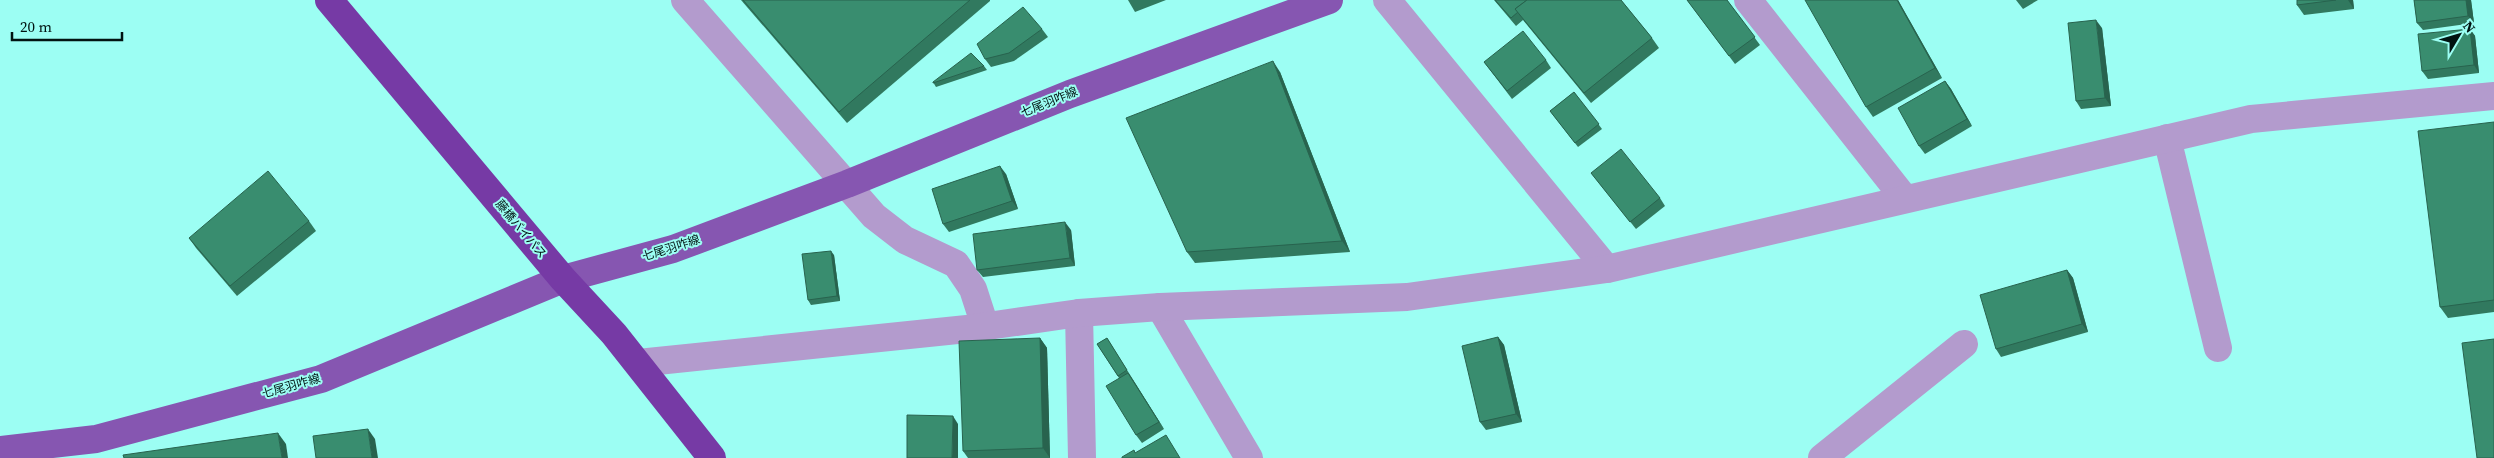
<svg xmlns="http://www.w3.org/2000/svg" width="2494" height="458" font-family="'Source Serif 4','Noto Sans JP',serif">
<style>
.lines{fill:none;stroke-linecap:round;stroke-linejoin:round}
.minor{stroke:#b39bcd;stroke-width:28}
.major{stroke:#8656b1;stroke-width:28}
.highway{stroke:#763aa5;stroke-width:28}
.wall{fill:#31795f}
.shaded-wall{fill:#28634e}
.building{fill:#398d6f;stroke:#28634e}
.labels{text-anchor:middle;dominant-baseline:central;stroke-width:4;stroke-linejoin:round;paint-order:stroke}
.street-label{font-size:12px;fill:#011311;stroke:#9cfef3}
</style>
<rect width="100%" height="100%" fill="#9cfef3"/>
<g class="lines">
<!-- minor -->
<g class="minor">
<path d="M685 0 874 216 905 240 956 264 973 289 985 326"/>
<path d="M1387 0 1607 269"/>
<path d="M1748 0 1905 199"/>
<path d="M2167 138 2218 348"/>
<path d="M1160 307 1249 458"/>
<path d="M1079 313 1082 458"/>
<path d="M638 363 967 329 1079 313 1160 307 1407 297 1607 269 2251 119 2494 96"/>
<path d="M1822 458 1964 344"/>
</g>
<!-- major -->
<path class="major" d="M0 450 96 439 321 379 563 279 673 249 847 184 1070 94 1329 0"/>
<!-- highway -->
<path class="highway" d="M329 0 563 279 614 334 712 458"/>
</g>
<!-- wall -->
<g class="wall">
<path d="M741 0H990V1L847 123Z"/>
<path d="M1128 0H1166L1135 12Z"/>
<path d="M1494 0H1621L1652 38 1659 48 1591 103 1523 20 1516 26Z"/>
<path d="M1687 0H1727L1760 45 1735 64Z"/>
<path d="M1898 0 1942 78 1873 117 1866 107Z"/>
<path d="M2016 0H2038L2023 9Z"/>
<path d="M2297 0H2353L2354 9 2304 15 2297 5Z"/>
<path d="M2414 0H2471L2474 23 2423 30 2417 23Z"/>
<path d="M2102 28 2111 106 2081 109 2076 101Z"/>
<path d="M1042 29 1048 37 1014 61 991 67 985 59Z"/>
<path d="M2470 29 2475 36 2479 73 2428 79 2422 71Z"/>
<path d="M1546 60 1551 68 1512 99 1484 62Z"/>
<path d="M984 66 987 70 936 87 933 82Z"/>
<path d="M1280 72 1350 252 1195 263 1187 252Z"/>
<path d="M1945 81 1951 89 1972 126 1925 154 1919 146Z"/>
<path d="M1574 92 1602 129 1578 147 1550 111Z"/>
<path d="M2494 122V312L2448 318 2440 307Z"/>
<path d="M1591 173 1660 198 1665 206 1636 229Z"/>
<path d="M1006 174 1018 209 949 232 943 224Z"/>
<path d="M309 221 316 231 237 296 196 248 189 238Z"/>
<path d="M1071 230 1075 266 983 277 977 270Z"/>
<path d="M834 255 840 301 811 305 808 300Z"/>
<path d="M2067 270 2073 278 2088 332 2001 357 1996 349Z"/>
<path d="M1498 337 1504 345 1522 422 1486 430 1480 422Z"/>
<path d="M1040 338 1047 348 1050 458H968L963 451Z"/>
<path d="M1107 338 1164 429 1142 443 1136 435 1119 378 1097 344Z"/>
</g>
<!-- shaded-wall -->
<g class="shaded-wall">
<path d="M1897 0H1898L1942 78 1935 68Z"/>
<path d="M2348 0H2353L2354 9Z"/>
<path d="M2466 0H2471L2474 23 2468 16Z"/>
<path d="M2096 20 2102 28 2111 106 2105 98Z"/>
<path d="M2470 29 2475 36 2479 73 2474 65Z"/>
<path d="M1273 61 1280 72 1350 252 1342 241Z"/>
<path d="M1945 81 1951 89 1972 126 1967 119Z"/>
<path d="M1000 166 1006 174 1018 209 1012 201Z"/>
<path d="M1065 222 1071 230 1075 266 1070 258Z"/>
<path d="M831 251 834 255 840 301 837 296Z"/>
<path d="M2067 270 2073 278 2088 332 2082 324Z"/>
<path d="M1498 337 1504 345 1522 422 1516 414Z"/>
<path d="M1040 338 1047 348 1050 458 1043 448Z"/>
<path d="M1128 373 1133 380 1164 429 1159 422Z"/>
<path d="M953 416 958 424V458H952Z"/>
<path d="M368 429 375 439 378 458H372Z"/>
<path d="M278 433 286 444 288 458H282Z"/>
</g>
<!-- building -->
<g class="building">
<path d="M743 0H970L839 112Z"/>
<path d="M1495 0H1527L1515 9 1518 12 1511 18Z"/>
<path d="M1527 0H1621L1652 38 1584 93 1515 9Z"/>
<path d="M1687 0H1727L1755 37 1729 56Z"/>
<path d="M1805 0H1897L1935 68 1866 107Z"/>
<path d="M2297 0H2336L2297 5Z"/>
<path d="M2414 0H2466L2468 16 2417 23Z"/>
<path d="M1023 7 1042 29 1009 53 985 59 977 44Z"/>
<path d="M2096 20 2105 98 2076 101 2068 23Z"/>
<path d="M2470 29 2474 65 2422 71 2418 34Z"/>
<path d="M1523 31 1546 60 1507 91 1484 62Z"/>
<path d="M971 53 984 66 933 83V82Z"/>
<path d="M1273 61 1342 241 1187 252 1126 118Z"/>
<path d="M1945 81 1967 119 1919 146 1898 108Z"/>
<path d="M1574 92 1599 124 1575 143 1550 111Z"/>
<path d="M2494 122V300L2440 307 2418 131Z"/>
<path d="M1621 149 1660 198 1630 222 1591 173Z"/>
<path d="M1000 166 1012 201 943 224 932 189Z"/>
<path d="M268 171 309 221 230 286 189 238Z"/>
<path d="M1065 222 1070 258 977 270 973 234Z"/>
<path d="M831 251 837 296 808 300 802 254Z"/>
<path d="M2067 270 2082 324 1996 349 1980 295Z"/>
<path d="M1498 337 1516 414 1480 422 1462 346Z"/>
<path d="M1040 338 1043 448 963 451 959 341Z"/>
<path d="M1107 338 1127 370 1118 376 1097 344Z"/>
<path d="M2494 339V458H2477L2462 343Z"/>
<path d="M1128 373 1159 422 1136 435 1106 386Z"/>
<path d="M907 415 953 416 952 458H907Z"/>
<path d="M368 429 372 458H316L313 436Z"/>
<path d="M278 433 282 458H124L123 455Z"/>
<path d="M1166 435 1180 458H1122V457L1134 450 1135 453Z"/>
</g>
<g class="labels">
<!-- street labels -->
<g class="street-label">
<text transform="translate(1049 102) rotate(-22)">七尾羽咋線</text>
<text transform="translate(521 229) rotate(50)">藤橋バイパス</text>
<text transform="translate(671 248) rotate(-18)">七尾羽咋線</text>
<text transform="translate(291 386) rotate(-16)">七尾羽咋線</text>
</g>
</g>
<!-- north arrow -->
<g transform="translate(2459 35) rotate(52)" stroke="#9cfef3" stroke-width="4" paint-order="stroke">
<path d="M0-4L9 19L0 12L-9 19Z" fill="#011311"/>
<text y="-8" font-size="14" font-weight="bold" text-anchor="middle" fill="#011311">N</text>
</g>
<!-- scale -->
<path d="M12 32v8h110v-8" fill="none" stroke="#011311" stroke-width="2.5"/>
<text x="20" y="32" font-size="15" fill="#011311" stroke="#9cfef3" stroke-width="4" paint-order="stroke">20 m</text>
</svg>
